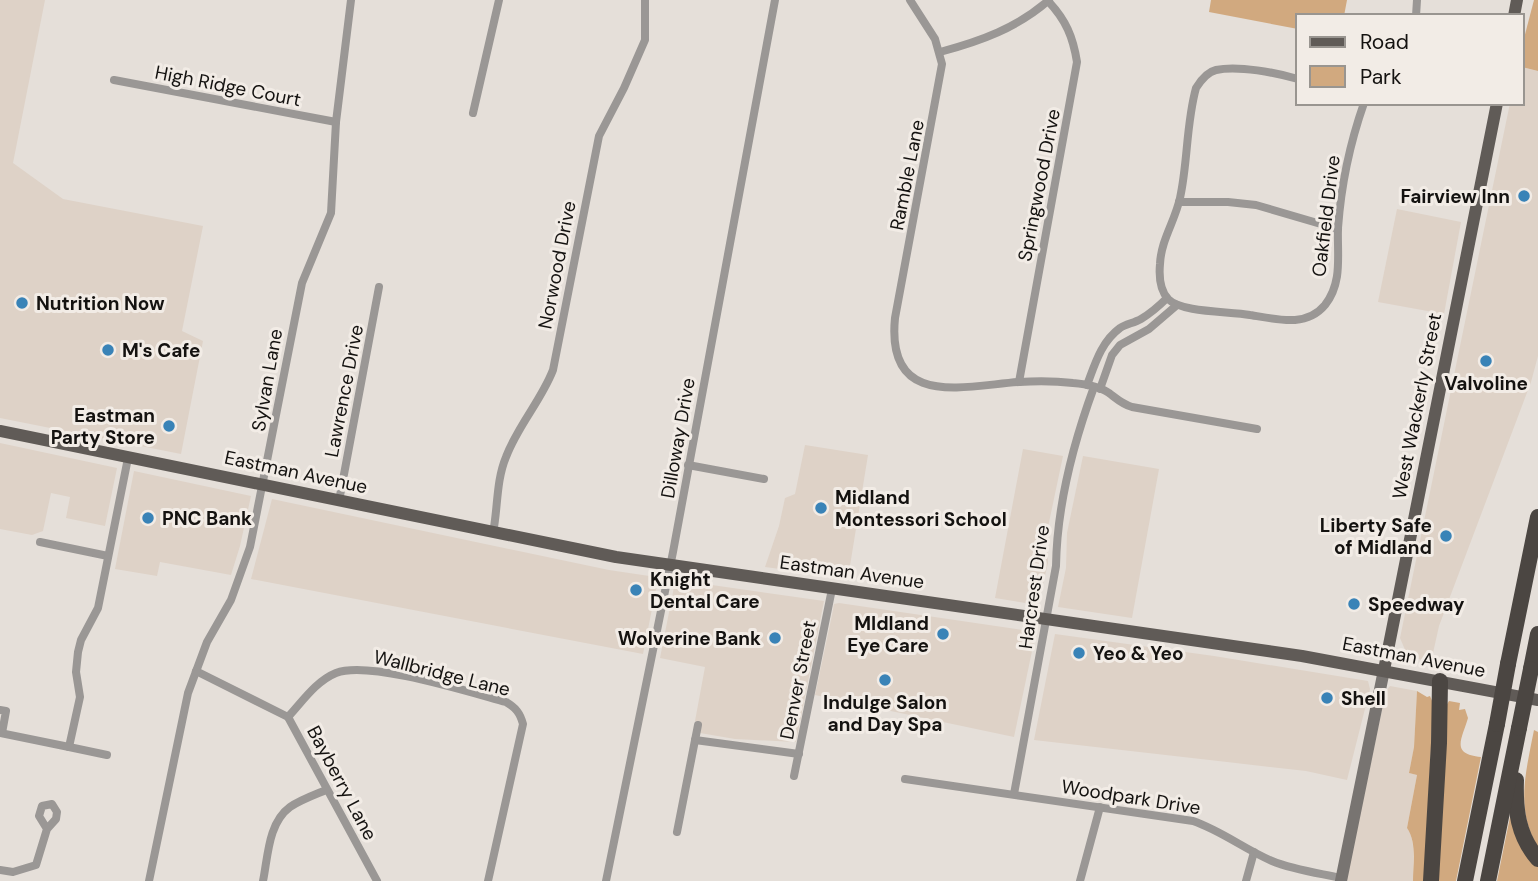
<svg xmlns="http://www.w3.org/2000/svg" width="1538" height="881" font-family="'DM Sans',sans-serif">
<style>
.built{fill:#ded2c7}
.green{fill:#d1a97f}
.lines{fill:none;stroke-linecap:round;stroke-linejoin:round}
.street{stroke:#9a9795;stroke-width:8}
.secondary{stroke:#787471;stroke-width:12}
.primary{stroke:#605b57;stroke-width:12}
.highway{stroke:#4b4642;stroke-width:16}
.highway-bridge{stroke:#4b4642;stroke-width:16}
.poi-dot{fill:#3983b7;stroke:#f2ece6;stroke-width:2.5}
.labels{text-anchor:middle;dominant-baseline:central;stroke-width:6;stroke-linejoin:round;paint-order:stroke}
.street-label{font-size:19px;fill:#141210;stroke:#f2ece6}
.poi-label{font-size:19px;font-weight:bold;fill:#141210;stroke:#f2ece6;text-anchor:start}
</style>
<rect width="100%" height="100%" fill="#e5dfd9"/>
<!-- built -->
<g class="built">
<path d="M0 0H45L13 163 63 199 203 226 182 331 203 341 181 454 0 418Z"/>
<path d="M1522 67 1538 71V356L1531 382 1439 626 1431 662 1418 659 1406 652 1400 638 1510 103H1522Z"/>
<path d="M1397 209 1461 222 1444 314 1378 302Z"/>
<path d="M0 443 117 468 105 526 66 518 70 497 51 493 43 531 32 535 0 529Z"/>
<path d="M805 445 868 455 848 578 765 567 779 526 785 498 795 494Z"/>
<path d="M1023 449 1063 456 1047 532 1048 563 1038 605 995 598Z"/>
<path d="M1083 456 1159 469 1132 618 1058 607 1066 568 1067 533Z"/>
<path d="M134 471 251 496 240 546 231 575 160 562 157 576 115 569Z"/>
<path d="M272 499 609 570 656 577 657 584 643 654 251 579Z"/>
<path d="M677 580 824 601 796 742 735 739 700 733V723L695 721 705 667 660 658 675 582Z"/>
<path d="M839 603 1036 632 1014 737 815 695 832 615 834 604Z"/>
<path d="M1055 634 1214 656 1368 681 1370 689 1347 780 1306 771 1034 740Z"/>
<path d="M1390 686 1417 691 1414 747 1409 773 1417 775 1407 828 1411 834 1413 846V881H1346L1386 691Z"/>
</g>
<!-- green -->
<g class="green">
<path d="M1211 0H1347L1344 16H1298V29L1209 12Z"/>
<path d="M1534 0H1538V71L1522 67V46Z"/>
<path d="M1417 691 1427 697 1430 696 1433 703 1425 881H1413C1413 864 1417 842 1407 828L1417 775 1409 773 1414 747Z"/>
<path d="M1449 701 1460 703 1459 710 1465 709 1468 718C1462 739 1450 754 1481 757L1456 881H1436L1446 706Z"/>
<path d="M1534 730 1538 732V848C1515 810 1526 771 1534 730Z"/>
<path d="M1511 812 1530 858 1538 867V881H1497Z"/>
</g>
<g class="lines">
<!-- street -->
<g class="street">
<path d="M910 0 935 39 942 64 895 318C886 409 963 386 1019 382 1037 381 1055 381 1073 383 1085 384 1099 386 1109 393 1117 399 1122 404 1132 407L1257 429"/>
<path d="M1416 16 1417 0"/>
<path d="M940 52C981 41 1017 28 1049 0"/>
<path d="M1298 79C1277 73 1238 65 1216 70 1207 72 1201 80 1196 88 1186 124 1188 162 1180 198 1175 221 1161 240 1160 264 1159 275 1160 290 1168 299 1182 313 1229 311 1250 315 1276 319 1306 328 1325 305 1343 282 1337 255 1338 228 1341 186 1350 143 1364 103"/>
<path d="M114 80 336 122"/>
<path d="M473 113 499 0"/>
<path d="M1179 202H1228L1256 205 1338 229"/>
<path d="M1019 382 1077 62C1073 37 1066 20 1048 1"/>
<path d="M1087 385C1095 364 1101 342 1120 328 1126 324 1134 323 1141 319 1151 313 1159 306 1167 298"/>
<path d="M1100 389 1112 355 1120 345 1149 329 1177 305"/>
<path d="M688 465 764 479"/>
<path d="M339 501 379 287"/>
<path d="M493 533C498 508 496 481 506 457 518 425 541 401 553 370L599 136 624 88 645 40V0"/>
<path d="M40 542 108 556"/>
<path d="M196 671 288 717 377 881"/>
<path d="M0 710 6 711 2 733"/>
<path d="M288 717C302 702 316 681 336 673 368 660 469 692 506 702 516 708 520 713 523 724L488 881"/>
<path d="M0 733 69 747 80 697 76 672 78 652 81 640 98 608 128 458"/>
<path d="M695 740 799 754"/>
<path d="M69 747 107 755"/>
<path d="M794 776 832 589"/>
<path d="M905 779 1193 821C1222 831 1244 849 1272 861 1294 870 1318 873 1341 878"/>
<path d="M1014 794 1056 566C1057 505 1073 444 1094 387"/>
<path d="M677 832 698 725"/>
<path d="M0 870 13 872 36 865 47 829 56 819 57 812 52 804 42 806 39 816 47 829"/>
<path d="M149 881 188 693 207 642 231 600 250 547 302 283 331 213 336 122 351 0"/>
<path d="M263 881C268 857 268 823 290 807 300 800 314 795 326 790"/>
<path d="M606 881 673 552 775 0"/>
<path d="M1080 881 1100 807"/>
<path d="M1246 881 1254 852"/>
</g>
<!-- secondary -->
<path class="secondary" d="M1341 881 1384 670"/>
<!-- primary -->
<g class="primary">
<path d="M1514 16 1517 0"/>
<path d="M0 431 616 557 1302 656 1538 700"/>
<path d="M1384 670 1497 103"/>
</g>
<!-- highway -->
<g class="highway">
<path d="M1508 664 1538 517"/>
<path d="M1531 669 1538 634"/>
<path d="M1516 780C1515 810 1518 836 1538 859"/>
<path d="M1431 881 1439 743 1440 681"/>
<path d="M1465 881 1497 724"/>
<path d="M1488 881 1519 728"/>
</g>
<!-- highway-bridge -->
<g class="highway-bridge">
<path d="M1497 724 1508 664"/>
<path d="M1519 728 1531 669"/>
</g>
</g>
<!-- markers -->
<g class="poi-dot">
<circle cx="1524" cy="196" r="7"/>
<circle cx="22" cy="303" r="7"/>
<circle cx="108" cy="350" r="7"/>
<circle cx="1486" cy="361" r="7"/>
<circle cx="169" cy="426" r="7"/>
<circle cx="821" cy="508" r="7"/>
<circle cx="148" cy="518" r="7"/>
<circle cx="1446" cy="536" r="7"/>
<circle cx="636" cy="590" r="7"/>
<circle cx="1354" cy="604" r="7"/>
<circle cx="943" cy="634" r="7"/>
<circle cx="775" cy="638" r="7"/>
<circle cx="1079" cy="653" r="7"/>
<circle cx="885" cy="680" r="7"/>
<circle cx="1327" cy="698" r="7"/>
</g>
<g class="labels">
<!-- street labels -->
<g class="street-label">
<text transform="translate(228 86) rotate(11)">High Ridge Court</text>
<text transform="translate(907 175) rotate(-79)">Ramble Lane</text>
<text transform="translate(1039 185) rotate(-79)">Springwood Drive</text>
<text transform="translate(1326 216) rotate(-83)">Oakfield Drive</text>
<text transform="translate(557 265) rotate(-79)">Norwood Drive</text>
<text transform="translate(267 380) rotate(-80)">Sylvan Lane</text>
<text transform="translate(344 391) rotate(-79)">Lawrence Drive</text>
<text transform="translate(1417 406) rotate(-79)">West Wackerly Street</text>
<text transform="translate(678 438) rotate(-80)">Dilloway Drive</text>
<text transform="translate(296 472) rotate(12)">Eastman Avenue</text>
<text transform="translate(852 572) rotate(8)">Eastman Avenue</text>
<text transform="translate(1034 587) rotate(-82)">Harcrest Drive</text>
<text transform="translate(1414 657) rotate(11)">Eastman Avenue</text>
<text transform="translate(442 673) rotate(14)">Wallbridge Lane</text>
<text transform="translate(798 680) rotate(-79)">Denver Street</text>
<text transform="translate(342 783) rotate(62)">Bayberry Lane</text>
<text transform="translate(1131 797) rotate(9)">Woodpark Drive</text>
</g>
<!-- poi labels -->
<g class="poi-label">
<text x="1510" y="196" text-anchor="end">Fairview Inn</text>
<text x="36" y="303">Nutrition Now</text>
<text x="122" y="350">M's Cafe</text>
<text x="1486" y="383" text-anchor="middle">Valvoline</text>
<text x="155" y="415" text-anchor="end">Eastman<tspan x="155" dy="22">Party Store</tspan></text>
<text x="835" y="497">Midland<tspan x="835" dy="22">Montessori School</tspan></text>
<text x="162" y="518">PNC Bank</text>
<text x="1432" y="525" text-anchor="end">Liberty Safe<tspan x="1432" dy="22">of Midland</tspan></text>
<text x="650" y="579">Knight<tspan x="650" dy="22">Dental Care</tspan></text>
<text x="1368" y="604">Speedway</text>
<text x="929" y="623" text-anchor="end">MIdland<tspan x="929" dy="22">Eye Care</tspan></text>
<text x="761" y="638" text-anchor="end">Wolverine Bank</text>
<text x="1093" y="653">Yeo &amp; Yeo</text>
<text x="1341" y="698">Shell</text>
<text x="885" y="702" text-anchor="middle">Indulge Salon<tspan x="885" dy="22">and Day Spa</tspan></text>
</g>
</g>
<!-- legend -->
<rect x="1296" y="14" width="228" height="91" fill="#f2ece6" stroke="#999590" stroke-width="2"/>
<rect x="1310" y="37" width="35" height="10" fill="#605b57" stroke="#999590" stroke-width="2"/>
<text x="1360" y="49" font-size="21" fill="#141210">Road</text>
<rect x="1310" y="66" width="35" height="21" fill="#d1a97f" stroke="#999590" stroke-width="2"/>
<text x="1360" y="84" font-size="21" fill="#141210">Park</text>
</svg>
